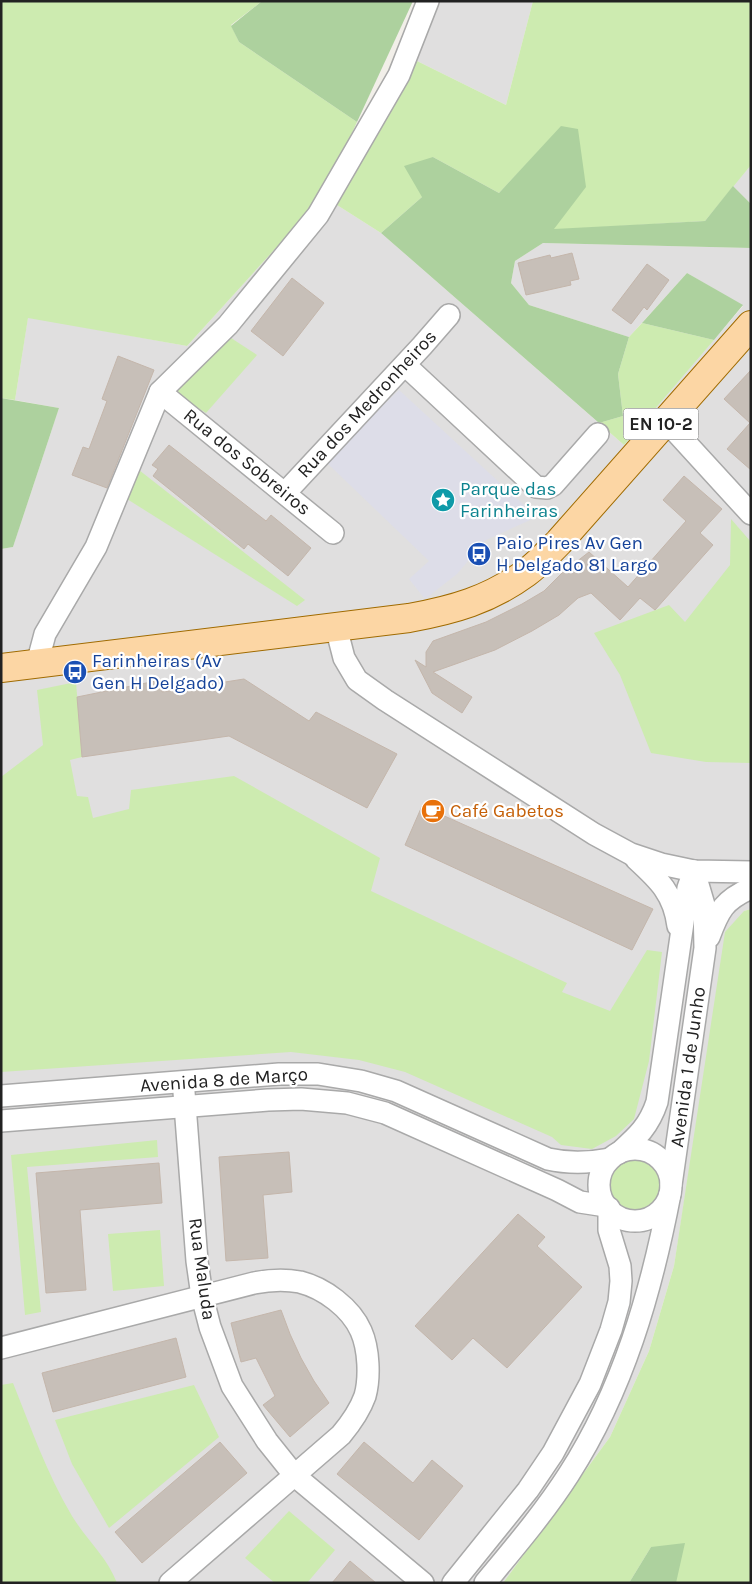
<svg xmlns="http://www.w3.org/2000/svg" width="752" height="1584" font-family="Karla,sans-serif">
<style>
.residential{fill:#e0dfdf}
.grass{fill:#cdebb0}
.forest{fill:#add19e}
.plaza{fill:#dddde8}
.building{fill:#c7bfb8;stroke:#c4b6ab}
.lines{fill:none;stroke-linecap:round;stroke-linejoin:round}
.street-casing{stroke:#a9a9a9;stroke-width:24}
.primary-casing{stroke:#a06b00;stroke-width:30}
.street{stroke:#fff;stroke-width:21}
.primary{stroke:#fcd6a4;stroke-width:28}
.labels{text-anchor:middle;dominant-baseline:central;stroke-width:4.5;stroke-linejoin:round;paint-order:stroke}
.shield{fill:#fff;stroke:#646464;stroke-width:1}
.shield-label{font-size:18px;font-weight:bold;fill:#222}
.street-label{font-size:19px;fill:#222;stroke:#fff}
.culture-label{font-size:19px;fill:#0d838f;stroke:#fff;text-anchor:start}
.transit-label{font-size:19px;fill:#164399;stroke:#fff;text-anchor:start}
.food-label{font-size:19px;fill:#c56008;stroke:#fff;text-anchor:start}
</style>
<rect width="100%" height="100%" fill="#f2efe9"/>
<!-- residential -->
<g class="residential">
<path d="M436 1H533L506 105 417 61Z"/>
<path d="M751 165V204L733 186Z"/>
<path d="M323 196 381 233 624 445 743 306 687 273 629 337 529 305 511 283 515 261 543 243 751 248V909L744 911 693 1146 674 1266 649 1351 610 1437 503 1583H1V549L13 547 59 408 15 400 28 317 187 346Z"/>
</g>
<!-- grass -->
<g class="grass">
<path d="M1 1H262L231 25 239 42 357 122 323 196 187 346 28 318 15 400 1 398Z"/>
<path d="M533 1H751V165L705 221 553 230 562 126 499 193 433 157 422 197 381 233 337 205 417 61 506 105Z"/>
<path d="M642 323 714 340 624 445 599 423 623 416 618 374 629 337Z"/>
<path d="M228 336 257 355 206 413 179 396 177 385Z"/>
<path d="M139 470 305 600 297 606 127 499Z"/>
<path d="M731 519 751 542V763L706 762 651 753 620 675 594 633 669 605 685 622 730 565Z"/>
<path d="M76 682 82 757 70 760 77 796 88 797 93 818 129 809 131 790 234 776 380 858 371 891 567 983 562 992 610 1011 647 950 662 952 649 1061 634 1119 616 1136 592 1149 561 1145 552 1137 405 1072 359 1060 291 1052 1 1072V777L43 745 37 690Z"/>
<path d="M751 909V1583H676L651 1547 629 1583H503L610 1437 649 1351 674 1266 725 932 744 911Z"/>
<path d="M157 1140 158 1157 27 1167 41 1312 25 1315 11 1155Z"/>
<circle cx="635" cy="1185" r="25"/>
<path d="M160 1230 164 1286 113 1291 108 1234Z"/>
<path d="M13 1383C31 1428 47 1474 72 1516 86 1539 107 1557 117 1583H1V1385Z"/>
<path d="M194 1385 219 1437 109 1528 72 1464 55 1420Z"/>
<path d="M289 1511 335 1550 307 1583H275L245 1558Z"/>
</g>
<!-- forest -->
<g class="forest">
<path d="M262 1H413L357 122 239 42 231 26Z"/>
<path d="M561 126 578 129 586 187 554 229 705 221 733 186 751 204V248L543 243 515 261 511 283 529 305 629 337 618 374 623 416 599 423 381 233 422 197 404 166 433 157 499 193Z"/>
<path d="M687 273 743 305 714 340 642 323Z"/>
<path d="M1 398 59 408 13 547 1 549Z"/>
<path d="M685 1543 676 1583H629L651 1547Z"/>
</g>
<!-- plaza -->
<path class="plaza" d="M399 390 537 517 486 540 457 574 425 599 409 579 429 561 325 461Z"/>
<!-- building -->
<g class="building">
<path d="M572 253 579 279 570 281 571 285 526 295 518 263 550 255 551 258Z"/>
<path d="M647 264 669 280 647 310 644 307 631 324 612 310Z"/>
<path d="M292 278 324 303 283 356 251 331Z"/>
<path d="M118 356 154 370 107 488 72 475 83 447 89 449 107 401 102 399Z"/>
<path d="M751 370V470L727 449 750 423 724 399Z"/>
<path d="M169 445 266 521 271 515 311 548 288 576 248 544 244 549 153 476 158 469 152 465Z"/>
<path d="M684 476 722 509 700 533 713 545 655 610 640 598 620 620 591 593 578 598 559 615 532 631 495 650 433 672 472 697 462 713 432 693 415 660 426 667V652L433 641 486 622 522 604 544 591 562 573 589 552 628 587 686 521 663 500Z"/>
<path d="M244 679 309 721 316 712 397 754 367 808 229 736 82 757 77 697 161 680 162 692Z"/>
<path d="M422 806 653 909 632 950 405 845Z"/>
<path d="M289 1152 292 1192 263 1195 268 1258 226 1261 219 1157Z"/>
<path d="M159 1163 162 1203 80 1210 86 1290 46 1293 36 1173Z"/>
<path d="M518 1214 545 1237 537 1246 582 1287 507 1368 473 1338 452 1360 415 1326Z"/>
<path d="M281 1310 290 1334 301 1358 314 1381 329 1403 290 1437 263 1405 275 1396 256 1358 241 1362 231 1323Z"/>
<path d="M176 1338 186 1377 53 1412 42 1373Z"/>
<path d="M220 1442 247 1473 142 1563 115 1532Z"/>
<path d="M364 1442 413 1483 432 1460 463 1486 419 1540 337 1474Z"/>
<path d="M350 1561 376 1583H332Z"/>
</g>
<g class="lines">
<!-- street casing -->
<g class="street-casing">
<g id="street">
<path d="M405 365 536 487 547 488 553 485 598 434"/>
<path d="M160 392 333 533"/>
<path d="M665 420 751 514"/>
<path d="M285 493 422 346 449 315"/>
<path d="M336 627 344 658 357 680 385 700 594 834 631 854 661 864 694 871 751 872"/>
<path d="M37 664 45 634 96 547 160 392 228 325 318 215 399 75 428 1"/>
<path d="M636 859C659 880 674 894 678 926"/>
<path d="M709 937C719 910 724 900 751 888"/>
<path d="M184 1092 197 1261 202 1296 210 1327 232 1386 267 1441 295 1476 423 1583"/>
<path d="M1 1096 279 1074H318L361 1081 396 1091 548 1159C570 1164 589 1163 610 1159"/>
<path d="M1 1121 268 1100 301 1099 347 1103 385 1113 557 1190 580 1202 606 1206"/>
<circle cx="635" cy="1185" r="36"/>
<path d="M619 1153C638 1136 649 1126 657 1102L688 888 694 871"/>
<path d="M671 1185 705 948 704 905 694 871"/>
<path d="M1 1348 254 1283C269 1280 284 1279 300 1282 324 1288 351 1308 361 1331 369 1349 370 1378 365 1396 360 1410 351 1423 341 1435L170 1583"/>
<path d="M453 1583 528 1490 553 1453 590 1384 611 1330 619 1302 621 1281 620 1266 609 1230V1208"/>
<path d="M485 1583C514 1548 544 1513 569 1474 623 1390 651 1293 670 1194"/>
</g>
</g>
<!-- primary casing -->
<g class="primary-casing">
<path id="primary" d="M1 668 409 618C453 610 489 600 526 573 538 564 549 552 559 542L751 325"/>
</g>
<!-- street -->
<use href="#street" class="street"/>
<!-- primary -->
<use href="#primary" class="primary"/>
</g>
<!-- icons -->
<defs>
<g id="sight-disc" transform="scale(1.25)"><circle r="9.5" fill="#0f9aa8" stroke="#fff"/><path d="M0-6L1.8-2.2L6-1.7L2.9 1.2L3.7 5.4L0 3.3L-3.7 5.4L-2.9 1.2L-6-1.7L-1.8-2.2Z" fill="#fff"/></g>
<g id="bus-disc" transform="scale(1.25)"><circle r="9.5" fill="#1a4fb4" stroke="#fff"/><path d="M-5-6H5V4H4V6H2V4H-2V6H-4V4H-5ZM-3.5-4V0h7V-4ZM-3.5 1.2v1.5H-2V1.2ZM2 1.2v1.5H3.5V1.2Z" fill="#fff"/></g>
<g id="cafe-disc" transform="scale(1.25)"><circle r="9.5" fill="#e8710a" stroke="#fff"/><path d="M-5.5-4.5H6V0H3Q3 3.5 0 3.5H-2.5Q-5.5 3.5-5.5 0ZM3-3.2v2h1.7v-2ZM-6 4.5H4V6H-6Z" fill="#fff"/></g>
</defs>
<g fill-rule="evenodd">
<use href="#sight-disc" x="443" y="500"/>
<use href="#bus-disc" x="479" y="554"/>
<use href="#bus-disc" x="75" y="672"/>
<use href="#cafe-disc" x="433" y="811"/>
</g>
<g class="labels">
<!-- shield labels -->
<rect class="shield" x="623.5" y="408.5" width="75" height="31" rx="4"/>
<g class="shield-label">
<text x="661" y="424">EN 10-2</text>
</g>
<!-- street labels -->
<g class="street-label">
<text transform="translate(367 404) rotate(-47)">Rua dos Medronheiros</text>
<text transform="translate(247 462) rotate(39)">Rua dos Sobreiros</text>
<text transform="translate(688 1067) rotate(-82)">Avenida 1 de Junho</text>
<text transform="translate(224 1080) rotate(-4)">Avenida 8 de Março</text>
<text transform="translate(202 1269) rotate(82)">Rua Maluda</text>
</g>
<!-- culture labels -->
<g class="culture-label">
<text x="460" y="489">Parque das<tspan x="460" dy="22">Farinheiras</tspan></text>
</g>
<!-- transit labels -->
<g class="transit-label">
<text x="496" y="543">Paio Pires Av Gen<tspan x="496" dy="22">H Delgado 81 Largo</tspan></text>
<text x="92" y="661">Farinheiras (Av<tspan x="92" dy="22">Gen H Delgado)</tspan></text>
</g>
<!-- food labels -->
<g class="food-label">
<text x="450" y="811">Café Gabetos</text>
</g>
</g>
<!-- border -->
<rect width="752" height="1584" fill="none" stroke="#222222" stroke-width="5"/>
</svg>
